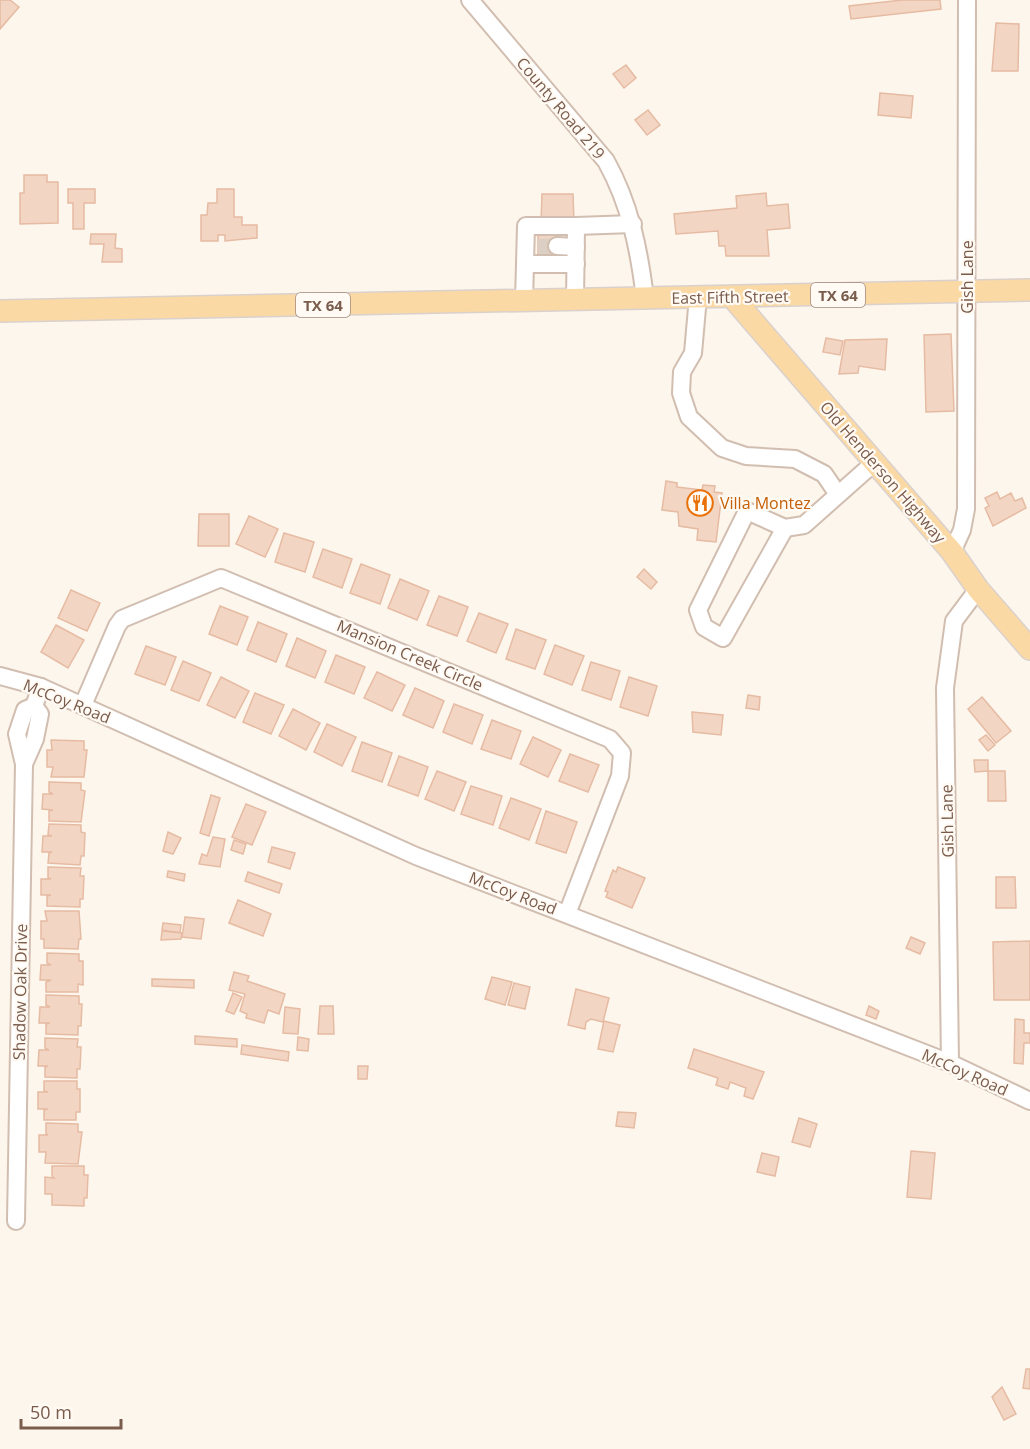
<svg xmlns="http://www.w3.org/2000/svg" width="1030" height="1449" font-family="'Open Sans',sans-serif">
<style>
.building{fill:#f3d5c3;stroke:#e6bba3;stroke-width:1.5}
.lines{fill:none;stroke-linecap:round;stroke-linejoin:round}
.minor-tunnel{stroke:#dcd0c4;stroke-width:16;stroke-dasharray:16 8;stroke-linecap:butt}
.minor-casing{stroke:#d1beb0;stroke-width:20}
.major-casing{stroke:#dad1cd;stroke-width:24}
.minor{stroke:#fff;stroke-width:16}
.major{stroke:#fbd9a5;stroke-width:21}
.labels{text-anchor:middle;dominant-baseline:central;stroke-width:4.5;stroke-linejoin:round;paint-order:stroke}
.shield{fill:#fffaf3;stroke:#a28b7f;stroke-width:1.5}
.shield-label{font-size:15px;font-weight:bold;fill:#7a5c4d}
.street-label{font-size:16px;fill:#7a5c4d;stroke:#fffaf3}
.food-label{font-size:16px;fill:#c56008;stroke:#fffaf3;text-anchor:start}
</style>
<rect width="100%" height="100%" fill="#fdf6ec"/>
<!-- building -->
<g class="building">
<path d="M0 0H10L19 7 0 29Z"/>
<path d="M902 0H940L941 9 851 19 849 6Z"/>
<path d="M996 23 1019 24 1018 71H992Z"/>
<path d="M626 65 636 78 624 88 613 74Z"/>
<path d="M880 93 913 96 911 118 878 115Z"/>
<path d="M648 110 660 125 647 135 635 120Z"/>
<path d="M24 175H47V182H58V223L20 224V193H24Z"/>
<path d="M68 189H95V203H84V229H73V203H68Z"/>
<path d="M217 189H234V217H242V225H257V238L225 241V235H218V241H201V215H207L208 203H217Z"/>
<path d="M766 193 767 206 788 204 790 228 767 230 769 256H726L725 246H719L718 231 676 234 674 214 737 208 736 196Z"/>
<path d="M542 194H573L574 223H541Z"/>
<path d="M538 230 557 231V262H538Z"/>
<path d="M91 234H116L115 248 122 249V262H102L104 244H90Z"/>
<path d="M951 334 954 411 926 412 924 335Z"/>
<path d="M826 338 843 341 840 355 823 352Z"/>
<path d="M887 339 885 370 859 366 858 373 839 374 845 340Z"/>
<path d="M666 481 677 483V487L702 490 703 485 715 486 714 492 722 493 716 542 697 540 698 529 679 526 678 512 662 510Z"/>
<path d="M997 492 1000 499 1011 493 1015 501 1022 498 1026 508 993 526 985 508 989 506 985 498Z"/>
<path d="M199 514H229V546H198Z"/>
<path d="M249 516 278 529 265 557 236 544Z"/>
<path d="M284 533 314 542 305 572 275 562Z"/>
<path d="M323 549 352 559 342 588 313 577Z"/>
<path d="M361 564 390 575 380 604 350 593Z"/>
<path d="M644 569 657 582 651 589 637 577Z"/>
<path d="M400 579 429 591 417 620 388 608Z"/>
<path d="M71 590 100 603 87 631 58 618Z"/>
<path d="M439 596 468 607 457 636 427 625Z"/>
<path d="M220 606 248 617 237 645 209 634Z"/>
<path d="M479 613 508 624 496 653 467 641Z"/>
<path d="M258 622 287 634 276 662 247 650Z"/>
<path d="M56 625 84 640 68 668 41 652Z"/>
<path d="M516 629 546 640 535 669 506 659Z"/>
<path d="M297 638 326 651 315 678 286 666Z"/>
<path d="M555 645 584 656 572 685 544 674Z"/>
<path d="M146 646 176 657 165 685 135 674Z"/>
<path d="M336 655 365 667 354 694 325 682Z"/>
<path d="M183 661 211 673 199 701 171 690Z"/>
<path d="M591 662 620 671 611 700 582 690Z"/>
<path d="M377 672 405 685 392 711 364 698Z"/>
<path d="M221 677 249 691 235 718 207 705Z"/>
<path d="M629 677 657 686 648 716 620 707Z"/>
<path d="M415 688 444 701 433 728 403 715Z"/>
<path d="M255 693 284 705 271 734 243 722Z"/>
<path d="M748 695 760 697 759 710 746 708Z"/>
<path d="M982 697 1011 731 996 743 968 709Z"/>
<path d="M454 704 483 715 472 744 443 732Z"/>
<path d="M293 709 320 723 306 750 279 736Z"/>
<path d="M692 712 723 715 721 735 693 732Z"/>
<path d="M492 720 521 731 511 759 481 749Z"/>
<path d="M327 724 356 737 342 766 314 752Z"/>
<path d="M986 735 995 745 988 751 979 740Z"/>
<path d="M533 737 561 750 548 777 520 764Z"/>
<path d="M51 740 84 741V750H87L84 777H51L53 767H47V750H52Z"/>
<path d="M362 742 392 753 382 782 352 771Z"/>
<path d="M570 754 599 765 588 792 559 781Z"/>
<path d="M399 756 428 767 418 796 388 785Z"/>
<path d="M974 760H988V771H1005L1006 801H988V771L975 772Z"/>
<path d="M437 771 466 782 454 811 425 799Z"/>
<path d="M49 782 81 783V790L85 791 81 822 49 821V811L53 810 42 809 43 794H53L49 792Z"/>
<path d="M471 786 502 796 493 825 461 814Z"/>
<path d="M211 795 220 798 209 836 200 833Z"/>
<path d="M511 798 541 809 529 840 499 828Z"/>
<path d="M246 804 266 812 252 845 232 837Z"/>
<path d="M546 811 577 822 566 853 536 843Z"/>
<path d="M49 824 81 825V832L85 833 84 856H81L80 865 48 863 49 853 52 852H42L43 836H52L48 835Z"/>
<path d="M168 832 181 838 173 854 163 851Z"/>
<path d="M213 837 225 839 220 867 199 864 202 854 207 856Z"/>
<path d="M234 840 246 844 243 854 231 850Z"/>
<path d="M272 847 295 853 290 869 268 862Z"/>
<path d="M48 867 81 868 80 876H84L83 899H80V907L47 906V896L51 895H41V879H51L48 878Z"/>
<path d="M618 867 645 878 632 908 606 897 608 892 605 891 613 870 616 872Z"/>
<path d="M168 871 185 874 184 881 167 877Z"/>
<path d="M248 872 282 884 279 893 245 881Z"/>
<path d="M996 877H1015L1016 908H996Z"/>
<path d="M238 900 271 914 263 936 229 923Z"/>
<path d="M45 911H79L81 939H79L78 949 44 948V939H41V921H47Z"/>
<path d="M185 917 204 919 201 939 182 937Z"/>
<path d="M163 923 181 925 180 933 162 930Z"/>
<path d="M162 931 182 933 181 939 161 940Z"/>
<path d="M911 937 925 943 920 954 906 948Z"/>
<path d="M1030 941V1000H994L993 942Z"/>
<path d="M47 953 79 954V961H83V985L78 984V992H46V982L51 980H40L41 965H51L47 963Z"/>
<path d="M234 972 249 976 247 981 285 994 279 1014 268 1010 264 1023 246 1018 247 1014 240 1011 245 994 229 990Z"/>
<path d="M492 977 512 982 505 1005 485 999Z"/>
<path d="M152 979 194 980V988L152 986Z"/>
<path d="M514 983 530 987 525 1009 508 1005Z"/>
<path d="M576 989 609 998 603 1022 591 1019 586 1022 585 1029 568 1025Z"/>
<path d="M233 993 242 997 234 1014 226 1011Z"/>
<path d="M46 995 79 996V1004H82L81 1026H78V1035L46 1034V1024L50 1023H39L40 1007H50L46 1005Z"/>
<path d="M320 1006H333L334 1034H318Z"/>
<path d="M869 1006 879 1011 876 1019 866 1015Z"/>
<path d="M285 1007 300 1009 298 1034 283 1033Z"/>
<path d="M1015 1019 1024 1020V1033H1030V1043H1024L1023 1064 1014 1063Z"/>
<path d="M604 1021 620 1025 613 1052 598 1049Z"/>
<path d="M195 1036 237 1039V1047L195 1044Z"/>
<path d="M298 1037 309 1039 308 1051 297 1050Z"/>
<path d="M45 1038 78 1039 77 1047H81L80 1069H77V1078L45 1077V1067L48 1066H38L39 1050H49L45 1048Z"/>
<path d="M242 1045 289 1052 288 1061 241 1054Z"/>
<path d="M694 1049 764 1072 753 1099 744 1096 746 1088 730 1082 728 1089 716 1085 718 1078 688 1068Z"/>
<path d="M358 1066H368L367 1079H358Z"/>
<path d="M44 1081H77V1089H80V1112H76V1120H44V1110L48 1109H38V1092H48L44 1091Z"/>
<path d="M618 1112 636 1113 634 1128 616 1126Z"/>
<path d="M799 1118 817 1124 810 1147 792 1142Z"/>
<path d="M46 1123 78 1124V1132H82L78 1164 45 1163 46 1152H39V1135H48L46 1134Z"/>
<path d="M911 1151 935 1153 931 1199 907 1197Z"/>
<path d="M762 1153 779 1157 775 1176 757 1172Z"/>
<path d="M52 1166H84V1175H88L87 1198H84V1206L52 1205V1194H45V1177L54 1178 52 1176Z"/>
<path d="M1026 1369H1030V1389L1023 1388Z"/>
<path d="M1002 1387 1016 1414 1004 1420 992 1397Z"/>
</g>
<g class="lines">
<!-- minor-tunnel -->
<path class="minor-tunnel" d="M538 247 557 246"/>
<!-- minor casing -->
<g class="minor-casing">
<g id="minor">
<path d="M470 0 606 161C630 204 639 249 645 298"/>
<path d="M557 246 576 247"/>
<path d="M576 264H525L526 226H576"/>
<path d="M698 297 693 353 682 372 681 393 689 417 722 448 746 456 795 459 824 474 837 493"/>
<path d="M575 300 576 226 633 224"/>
<path d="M524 301 525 264"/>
<path d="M785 528 723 638 704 627 698 610 747 511 785 528 804 525 875 462"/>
<path d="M952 552 962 530 966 509 967 0"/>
<path d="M0 676 41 687 416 856 950 1063 1030 1101"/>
<path d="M83 705 117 626 122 619 221 578 610 739 622 753 620 776 567 914"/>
<path d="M24 764 35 739 40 714 34 706"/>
<path d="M950 1063 945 688 954 621 978 589"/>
<path d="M16 1221 24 764 17 734 25 710 34 706 41 687"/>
</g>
</g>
<!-- major casing -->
<g class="major-casing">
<g id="major">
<path d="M732 297 952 552 978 589 1030 649"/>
<path d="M0 311 1030 290"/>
</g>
</g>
<!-- minor -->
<use href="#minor" class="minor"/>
<!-- major -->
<use href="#major" class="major"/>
</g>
<!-- icons -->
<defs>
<g id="restaurant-ring" transform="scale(1.35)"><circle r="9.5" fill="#fffaf3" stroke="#e8710a" stroke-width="1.5"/><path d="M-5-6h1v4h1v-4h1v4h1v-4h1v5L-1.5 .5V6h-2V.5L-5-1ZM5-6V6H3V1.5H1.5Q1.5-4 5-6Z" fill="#e8710a"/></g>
</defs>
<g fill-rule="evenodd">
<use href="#restaurant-ring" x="700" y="503"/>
</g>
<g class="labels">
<!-- shield labels -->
<g class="shield">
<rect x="811" y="283" width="54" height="24" rx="4.5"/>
<rect x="296" y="293" width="54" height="24" rx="4.5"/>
</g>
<g class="shield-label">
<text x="838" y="295">TX 64</text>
<text x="323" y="305">TX 64</text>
</g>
<!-- street labels -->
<g class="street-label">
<text transform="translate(561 108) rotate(50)">County Road 219</text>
<text transform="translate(967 277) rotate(-90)">Gish Lane</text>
<text transform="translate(730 297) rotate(-1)">East Fifth Street</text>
<text transform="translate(883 472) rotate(49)">Old Henderson Highway</text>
<text transform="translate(410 655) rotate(23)">Mansion Creek Circle</text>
<text transform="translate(67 701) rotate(22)">McCoy Road</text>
<text transform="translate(947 821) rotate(-91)">Gish Lane</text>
<text transform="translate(513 893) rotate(21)">McCoy Road</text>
<text transform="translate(20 992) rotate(-89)">Shadow Oak Drive</text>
<text transform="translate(965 1072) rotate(24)">McCoy Road</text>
</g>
<!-- food labels -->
<g class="food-label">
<text x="720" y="503">Villa Montez</text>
</g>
</g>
<!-- scale -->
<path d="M21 1419v9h100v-9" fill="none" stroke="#7a5c4d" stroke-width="3"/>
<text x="30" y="1419" font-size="18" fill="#7a5c4d" stroke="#fffaf3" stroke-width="4.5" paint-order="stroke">50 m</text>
</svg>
